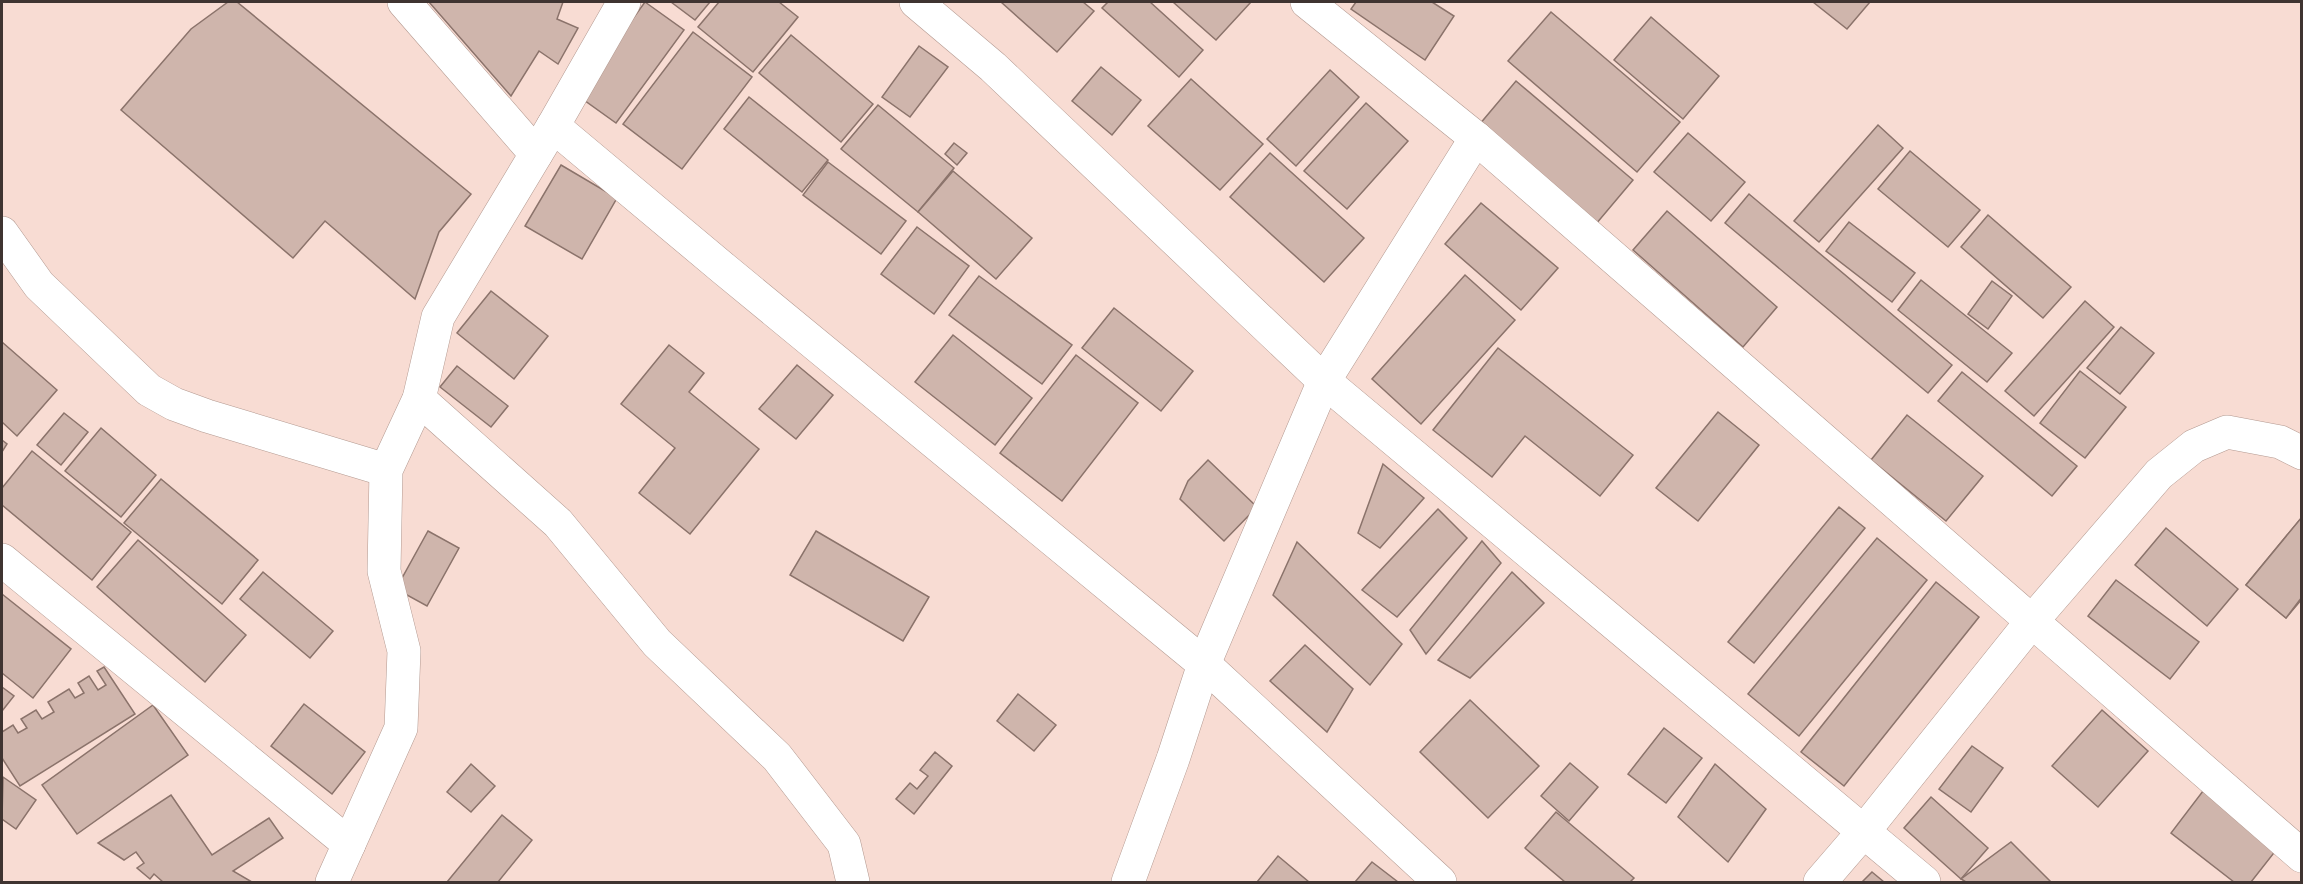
<svg xmlns="http://www.w3.org/2000/svg" width="2303" height="884" font-family="'Source Serif 4',serif">
<style>
.building{fill:#cfb5ac;stroke:#8b736b;stroke-width:1.5}
.lines{fill:none;stroke-linecap:round;stroke-linejoin:round}
.minor-casing{stroke:#b39990;stroke-width:34}
.minor{stroke:#fff;stroke-width:33}
</style>
<rect width="100%" height="100%" fill="#f8dcd3"/>
<!-- building -->
<g class="building">
<path d="M228 2H237L471 194 439 232 415 299 325 221 293 258 121 110 191 29Z"/>
<path d="M429 2H563L557 19 578 28 558 64 539 51 511 96Z"/>
<path d="M645 2 684 30 616 123 577 95Z"/>
<path d="M671 2H710L695 20Z"/>
<path d="M719 2H779L798 17 753 72 698 27Z"/>
<path d="M1001 2H1083L1094 11 1057 52Z"/>
<path d="M1108 2H1150L1203 50 1179 77 1102 8Z"/>
<path d="M1173 2H1251L1216 40Z"/>
<path d="M1356 2H1432L1454 16 1425 60 1351 9Z"/>
<path d="M1813 2H1870L1847 29Z"/>
<path d="M1551 12 1680 122 1637 172 1508 61Z"/>
<path d="M1651 17 1719 76 1683 119 1614 60Z"/>
<path d="M693 32 752 77 682 169 623 124Z"/>
<path d="M791 35 873 104 841 142 759 73Z"/>
<path d="M919 46 948 67 910 117 882 97Z"/>
<path d="M1101 67 1141 100 1112 135 1072 101Z"/>
<path d="M1330 70 1359 97 1296 166 1267 139Z"/>
<path d="M1191 79 1263 144 1220 190 1148 126Z"/>
<path d="M1516 81 1633 180 1596 224 1479 125Z"/>
<path d="M749 97 828 160 802 192 724 129Z"/>
<path d="M1366 103 1408 141 1347 209 1304 171Z"/>
<path d="M878 105 954 168 918 212 841 149Z"/>
<path d="M1878 125 1903 148 1819 242 1794 221Z"/>
<path d="M1688 133 1745 182 1711 221 1654 172Z"/>
<path d="M954 143 967 153 957 165 945 154Z"/>
<path d="M1910 151 1980 210 1948 247 1878 189Z"/>
<path d="M1270 153 1364 238 1324 282 1230 197Z"/>
<path d="M828 162 906 221 881 254 803 195Z"/>
<path d="M561 165 617 198 582 259 525 226Z"/>
<path d="M953 171 1032 238 996 279 918 212Z"/>
<path d="M1749 194 1952 365 1928 393 1725 223Z"/>
<path d="M1481 203 1558 268 1521 310 1445 244Z"/>
<path d="M1667 211 1777 307 1743 347 1633 250Z"/>
<path d="M1988 215 2071 287 2043 318 1961 247Z"/>
<path d="M1849 222 1915 273 1892 302 1826 251Z"/>
<path d="M917 227 969 266 934 314 881 274Z"/>
<path d="M1465 275 1515 320 1421 424 1372 379Z"/>
<path d="M979 276 1072 345 1042 384 949 315Z"/>
<path d="M1921 280 2012 353 1987 382 1898 310Z"/>
<path d="M1992 281 2012 296 1988 329 1968 314Z"/>
<path d="M491 291 548 336 514 379 457 333Z"/>
<path d="M2085 301 2114 327 2034 416 2005 391Z"/>
<path d="M1114 308 1193 371 1161 411 1082 348Z"/>
<path d="M2121 327 2154 353 2120 394 2087 368Z"/>
<path d="M953 335 1032 398 995 445 915 382Z"/>
<path d="M2 342 57 390 17 436 2 422Z"/>
<path d="M669 345 704 373 689 392 759 449 690 534 639 493 675 448 621 404Z"/>
<path d="M1498 348 1633 455 1600 496 1525 436 1492 477 1433 430Z"/>
<path d="M1076 355 1138 403 1062 501 1000 453Z"/>
<path d="M797 365 833 395 796 439 759 409Z"/>
<path d="M457 366 508 406 491 427 440 387Z"/>
<path d="M2080 371 2126 407 2085 458 2040 423Z"/>
<path d="M1962 372 2077 466 2052 496 1938 401Z"/>
<path d="M1718 412 1759 445 1698 521 1656 488Z"/>
<path d="M64 413 88 432 61 465 37 445Z"/>
<path d="M1907 415 1983 476 1946 521 1871 460Z"/>
<path d="M101 428 156 475 121 517 65 471Z"/>
<path d="M2 440 7 444 2 452Z"/>
<path d="M32 451 131 532 92 580 2 505V488Z"/>
<path d="M1208 460 1257 507 1224 541 1180 499 1188 481Z"/>
<path d="M1383 464 1424 498 1380 548 1358 533Z"/>
<path d="M161 479 258 560 222 604 124 523Z"/>
<path d="M1839 507 1865 528 1754 663 1728 642Z"/>
<path d="M1438 509 1467 538 1397 617 1362 590Z"/>
<path d="M2302 517V599L2286 618 2246 585Z"/>
<path d="M2302 517V597L2286 618 2246 585Z"/>
<path d="M2166 528 2238 589 2207 626 2135 565Z"/>
<path d="M428 531 459 548 427 606 396 589Z"/>
<path d="M816 531 929 597 903 641 790 575Z"/>
<path d="M1877 538 1927 580 1799 736 1748 694Z"/>
<path d="M138 540 246 635 205 682 97 587Z"/>
<path d="M1482 541 1501 563 1426 654 1410 630Z"/>
<path d="M1297 542 1402 644 1370 685 1273 595Z"/>
<path d="M263 572 333 631 310 658 240 599Z"/>
<path d="M1512 572 1544 603 1470 678 1438 660Z"/>
<path d="M2116 580 2199 642 2170 679 2088 616Z"/>
<path d="M1936 582 1979 617 1844 786 1801 752Z"/>
<path d="M2 594 71 649 33 698 2 673Z"/>
<path d="M1305 645 1353 689 1327 732 1270 681Z"/>
<path d="M104 667 135 714 20 786 2 758V732L13 725 18 733 27 728 21 719 36 710 42 719 54 712 48 702 69 689 75 698 84 693 78 683 89 676 98 690 106 685 97 671Z"/>
<path d="M2 687 14 696 2 711Z"/>
<path d="M1018 694 1056 725 1034 751 997 721Z"/>
<path d="M1470 700 1539 766 1488 818 1420 752Z"/>
<path d="M304 704 365 752 332 794 271 746Z"/>
<path d="M153 705 188 755 77 834 42 785Z"/>
<path d="M2102 710 2148 751 2098 807 2052 766Z"/>
<path d="M1664 728 1702 758 1666 803 1628 774Z"/>
<path d="M1972 746 2003 768 1971 812 1939 789Z"/>
<path d="M935 752 952 766 914 814 896 799 910 783 917 789 928 776 920 770Z"/>
<path d="M1570 763 1598 787 1569 821 1541 796Z"/>
<path d="M471 764 495 786 471 812 447 792Z"/>
<path d="M1715 764 1766 809 1728 862 1678 817Z"/>
<path d="M3 777 36 800 16 829 2 819Z"/>
<path d="M2203 791 2277 849 2251 882H2234L2171 833Z"/>
<path d="M171 795 212 855 269 818 283 838 233 871 252 882H163L154 874 150 879 137 868 144 863 136 852 124 860 98 843Z"/>
<path d="M1931 797 1988 848 1961 879 1904 828Z"/>
<path d="M1556 812 1634 878 1630 882H1565L1525 848Z"/>
<path d="M502 815 532 840 498 882H447Z"/>
<path d="M2011 842 2051 882H1966L1961 879Z"/>
<path d="M1278 856 1309 882H1257Z"/>
<path d="M1372 862 1398 882H1355Z"/>
<path d="M1872 872 1884 882H1862Z"/>
</g>
<g class="lines">
<!-- minor casing -->
<g class="minor-casing">
<g id="minor">
<path d="M404 2 536 154"/>
<path d="M916 2 993 67 1324 381 1924 882"/>
<path d="M1307 2 1476 138"/>
<path d="M553 126 724 269 1204 664 1440 882"/>
<path d="M2 233 39 285 149 390 174 404 207 416 386 470"/>
<path d="M419 399 558 523 657 643 777 757 844 844 853 882"/>
<path d="M2 560 349 844"/>
<path d="M332 882 401 728 404 651 384 571 386 470 419 399 438 317 553 126 624 2"/>
<path d="M1128 882 1173 759 1204 664 1324 381 1476 138 2302 856"/>
<path d="M1820 882 1864 831 2032 621 2159 474 2194 446 2227 432 2280 442 2302 453"/>
</g>
</g>
<!-- minor -->
<use href="#minor" class="minor"/>
</g>
<!-- border -->
<rect width="2303" height="884" fill="none" stroke="#3f3431" stroke-width="6"/>
</svg>
